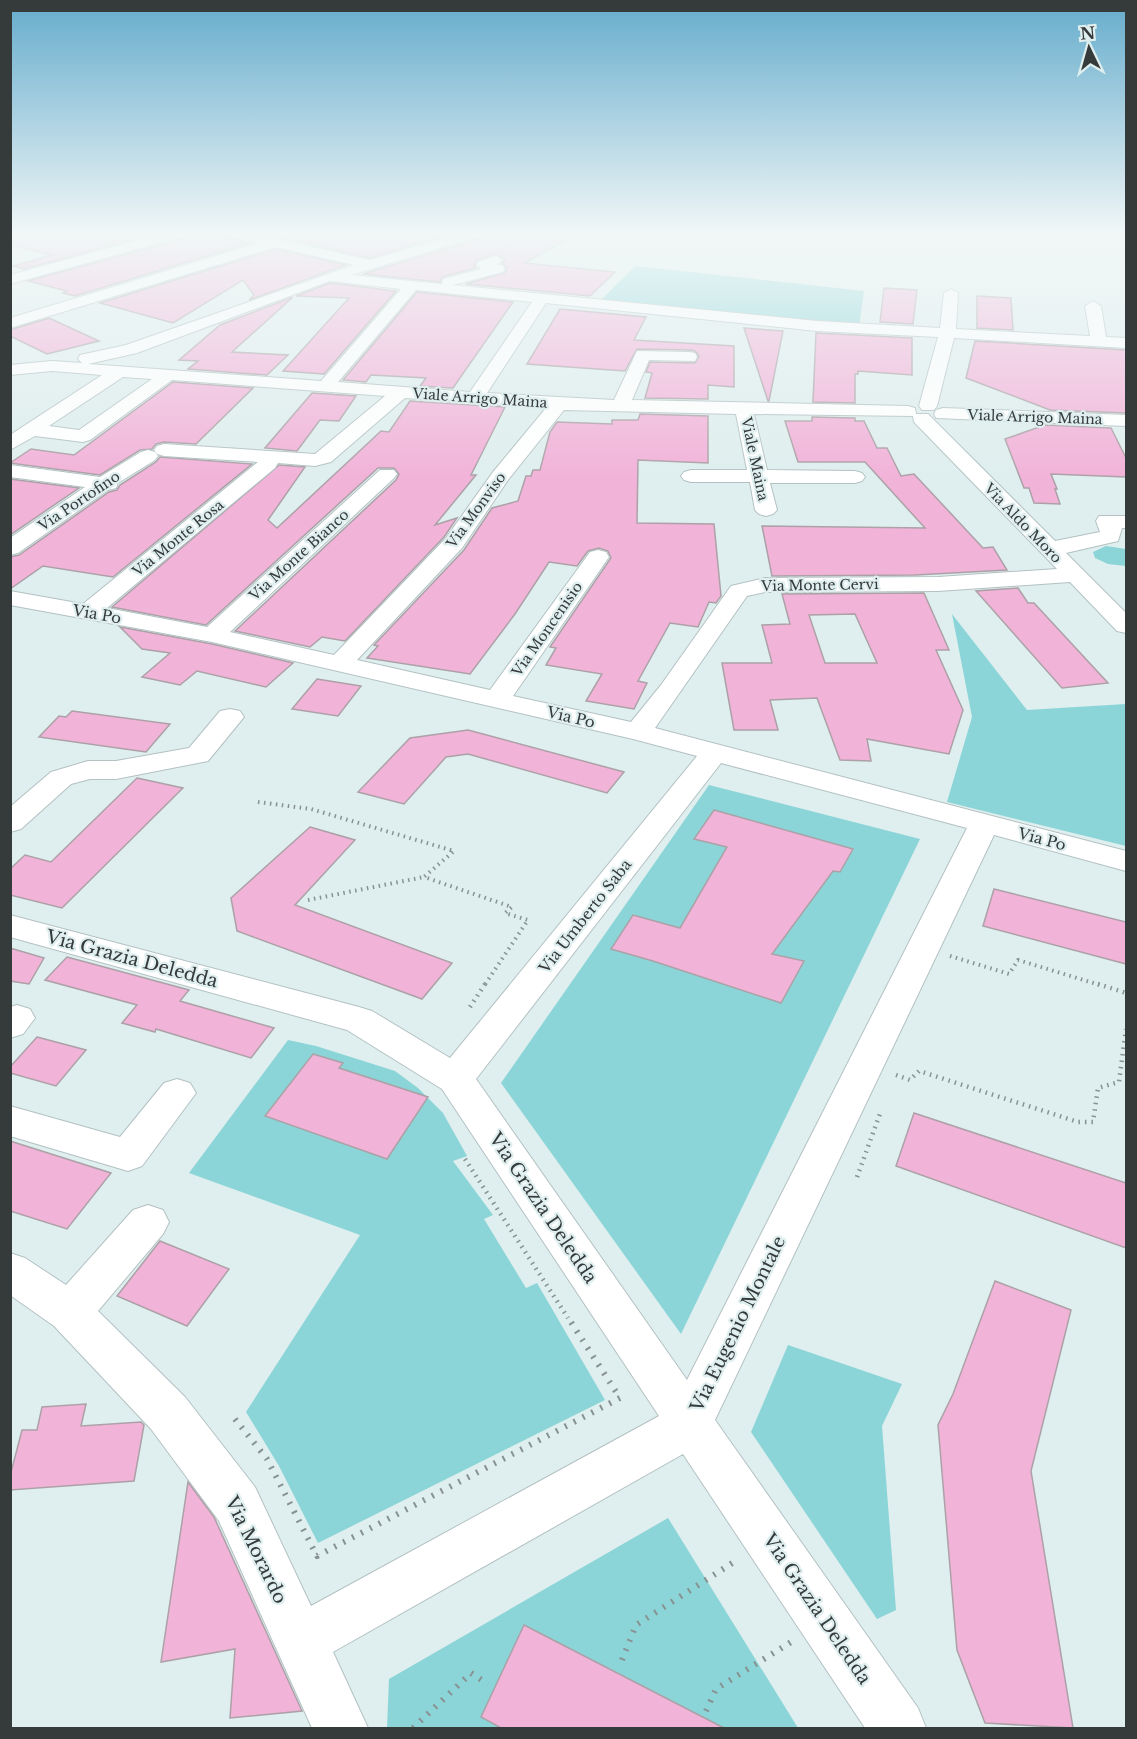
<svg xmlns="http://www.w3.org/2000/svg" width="1137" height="1739" font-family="'Libre Baskerville',serif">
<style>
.green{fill:#8bd5d8}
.building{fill:#f2b3d9;stroke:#aca1a7;stroke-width:1.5;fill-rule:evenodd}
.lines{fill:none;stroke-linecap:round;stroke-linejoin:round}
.minor-casing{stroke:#b3c1c2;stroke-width:2}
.path-far2{stroke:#889292;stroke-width:4;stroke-dasharray:1.5 4.5;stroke-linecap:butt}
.path-far1{stroke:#889292;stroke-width:4.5;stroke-dasharray:1.5 5;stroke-linecap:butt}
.path{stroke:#889292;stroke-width:6;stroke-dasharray:2 8;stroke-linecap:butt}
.minor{fill:#fff;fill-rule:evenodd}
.labels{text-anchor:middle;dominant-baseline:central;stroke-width:4.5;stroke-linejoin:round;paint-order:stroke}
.far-street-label{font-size:14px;fill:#353a3b;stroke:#dfeeee}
.street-label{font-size:15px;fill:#353a3b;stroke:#dfeeee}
.near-street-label{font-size:18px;fill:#353a3b;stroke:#dfeeee}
</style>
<rect width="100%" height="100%" fill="#dfeeee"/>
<!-- green -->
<g class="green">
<path d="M635 266 864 291 859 326 600 301Z"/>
<path d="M1106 546 1126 549V566L1108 564 1095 558 1093 552Z"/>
<path d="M952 614 1027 710 1126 704V846L947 802 972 717Z"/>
<path d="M709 785 920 839 681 1334 501 1083Z"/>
<path d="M288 1040 316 1046 395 1071 418 1088 443 1113 467 1156 453 1161 493 1215 484 1219 526 1288 537 1283 605 1400 318 1543 279 1466 246 1412 360 1235 189 1173Z"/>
<path d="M788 1345 902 1384 882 1426 896 1610 877 1619 751 1432Z"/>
<path d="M668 1518 798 1728H387L389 1679Z"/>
</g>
<!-- building -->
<g class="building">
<path d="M10 233H146V236L24 269 13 266 52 255 10 245Z"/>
<path d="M190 233H223L227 238 250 243 75 296 63 293 67 291 28 281 185 238Z"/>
<path d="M260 233H454L370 258Z"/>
<path d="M485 233H579L524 263 615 272 590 296 466 284 505 273 507 268 502 263 505 259 495 254 477 260 474 265 476 268 442 277 440 282 363 274 482 238Z"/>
<path d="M276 249 346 265 249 300 254 295 243 280 173 323 100 303Z"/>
<path d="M330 283 396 291 324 374 283 371 349 298 296 296Z"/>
<path d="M884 288 917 290 913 324 880 322Z"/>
<path d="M417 292 513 302 453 388 420 386 426 378 371 375 366 382 343 380Z"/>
<path d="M977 296 1011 298 1013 330 977 328Z"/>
<path d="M293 297 232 352 288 355 267 375 188 369 198 361 179 360 220 325Z"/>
<path d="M560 309 646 317 634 340 734 346V387L708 385V399L645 398 652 373 646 372 650 362 695 363 699 356 695 351 689 350 637 349 625 371 527 364Z"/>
<path d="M49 318 99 341 47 354 10 336V330Z"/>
<path d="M744 328 783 331 769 401H768Z"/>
<path d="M816 333 912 338V375L858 371V374H855V403L813 402Z"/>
<path d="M975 341 1126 350V413L1050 410 966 378Z"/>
<path d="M173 382 253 388 196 444 164 442 156 444 152 449 140 450 100 475 10 463 31 449 74 455Z"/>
<path d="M312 393 356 396 339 421 320 420 297 451 265 448Z"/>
<path d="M410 401 505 407 471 475H476L435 525 457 518 444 537 345 641 322 637 310 647 235 631 396 480 399 474 394 468H378L206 625 112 607 279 465 305 467 268 520 277 528 381 431 389 432Z"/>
<path d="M640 414 708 416V463L638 460 637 523 714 524 721 596 716 603 709 602 698 627 670 623 638 681 647 683 634 709 586 701 602 674 546 665 556 648 550 647 611 558 608 551 599 548 588 551 577 566 549 562 515 614 470 674 367 658 378 646 374 645 464 550 492 508 518 501 526 476H531L533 470H540L550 432 557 422 612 424V420H638Z"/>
<path d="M812 417 855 418V421H864L877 448H887L901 476 914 474 983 548 993 547 1007 570 915 575 772 576 762 526 925 528 865 462H798L785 421H812Z"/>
<path d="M1045 425 1111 428 1126 458V477L1051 474 1057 489H1055L1060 504 1034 503 1029 488H1024L1005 439Z"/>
<path d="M160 457 252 464 113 577 43 566 10 589V557L19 555 109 492 117 490 120 485 156 462Z"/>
<path d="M10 479 79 488 10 535Z"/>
<path d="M1018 588 1028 603H1034L1108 683 1062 688 976 591Z"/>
<path d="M924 593 949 650H936L963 710 949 754 867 739 871 761 840 760 817 698 770 700 778 730H734L722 663H772L762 625 790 624 782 594ZM855 614 877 663H825L809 615Z"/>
<path d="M120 627 212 644 293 663 266 687 197 671 180 685 142 677 170 653 142 649Z"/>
<path d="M317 679 361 686 338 716 292 709Z"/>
<path d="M72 711 170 724 146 752 39 737 59 716 66 717Z"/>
<path d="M468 730 624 772 607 793 468 754 446 757 404 804 358 792 410 738Z"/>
<path d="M137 778 183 788 62 908 10 895V869L25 855 51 862Z"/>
<path d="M714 810 853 849 840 872 833 871 772 954 804 961 781 1003 653 961 611 949 633 915 680 928 727 847 694 839Z"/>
<path d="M310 827 355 840 295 905 452 963 422 999 237 931 231 898Z"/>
<path d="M994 889 1126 922V964L983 926Z"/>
<path d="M10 948 44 958 29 984 10 981Z"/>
<path d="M67 957 189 990 180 1001 274 1028 251 1058 156 1029 155 1032 122 1023 137 1005 45 980Z"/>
<path d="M37 1037 86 1050 56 1086 10 1073V1067Z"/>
<path d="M313 1054 343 1063 339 1068 428 1097 387 1159 265 1116Z"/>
<path d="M914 1113 1126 1183V1248L896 1166Z"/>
<path d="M10 1141 111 1173 67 1229 10 1211Z"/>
<path d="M160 1241 229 1269 187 1326 117 1296Z"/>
<path d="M995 1281 1071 1310 1031 1471 1073 1728 985 1723 957 1650 938 1425 953 1394Z"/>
<path d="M86 1404 81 1426 141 1422 144 1425 134 1481 10 1490V1476L22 1430H37L42 1407Z"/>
<path d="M188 1482 214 1517 302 1711 230 1718 235 1649 161 1662Z"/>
<path d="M524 1625 724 1728H501L481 1717Z"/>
</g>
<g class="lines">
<!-- minor casing -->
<g class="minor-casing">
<g id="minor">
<path d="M164 233H186L184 236 10 284V275Z"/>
<path d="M225 233H250L370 260 462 233H483L481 236 351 275 442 284 443 279 481 269 476 265 478 262 496 256 503 260 497 264 503 266 505 269 503 272 453 285 817 321 940 328 944 293 951 289 958 293 956 329 1090 336 1085 306 1093 301 1101 306 1106 337 1126 338V348L954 338 937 406 934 410H922L919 406 938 337 817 331 546 303 487 393 614 400 637 351 689 352 695 353 697 357 695 361 649 360 632 400 908 406 915 408 916 414H928L1055 541 1100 532 1096 521 1099 516H1126V528H1122L1118 541 1066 553 1126 613V633L1117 631 1070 582 938 591 765 592 747 596 655 728 1126 851V871L994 835 715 1420 918 1708 926 1728H865L683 1454 333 1652 368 1728H312L219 1521 151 1429 54 1326 10 1295V1253L25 1258 66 1285 133 1210 148 1205 163 1210 169 1222 163 1234 98 1311 185 1397 255 1487 311 1606 659 1416 442 1089 347 1030 10 937V915L359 1007 372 1011 450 1058 697 756 633 739 212 642 10 605V591L83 604 258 462 164 456 157 454 154 450 157 446 164 444 315 454 385 396 172 380 90 440 83 442 35 436 10 450V435L102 375 52 371 10 375V365L52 361 82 363 78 359 80 355 126 345 354 265 276 247 10 328V318L259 243 227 236ZM330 281 401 289 321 381 88 364 137 353ZM416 290 532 302 470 392 338 382ZM123 377 152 379 79 430 49 426ZM405 398 546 408 493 472 446 538 334 655 230 632 394 478 397 474 394 470H380L207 627 107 608 275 468 278 463 315 466 331 462ZM564 410 736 414 747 470H691L684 472 681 476 684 480 691 482H750L755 510 759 514 766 516 773 514 777 510 770 483H855L862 481 865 477 862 473 855 471 767 470 754 414 913 416 914 422 1057 569 938 577 765 578 731 586 661 685 631 722 513 696 609 557 606 552 598 550 590 552 490 690 357 660 462 548 508 480ZM721 763 967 828 687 1380 476 1079Z"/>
<path d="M943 408 1126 415V426L936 418 934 414 936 410Z"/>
<path d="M148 450 155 452 158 456 155 460 118 483 116 488 108 490 18 553 10 555V538L85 487 10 477V465L100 477 141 452Z"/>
<path d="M230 709 240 711 244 717 208 761 116 779H90L71 784 21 829 10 832V807L51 772 88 761H116L189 748 220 711Z"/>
<path d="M17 1005 30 1009 35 1018 23 1034 10 1038V1007Z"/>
<path d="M177 1079 190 1083 196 1093 142 1166 128 1171 10 1136V1106L120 1137 164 1083Z"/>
</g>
</g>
<!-- path-far2 -->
<g class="path-far2">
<path d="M258 802 311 809 454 851 424 877 512 907 505 913 528 920 484 986"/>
<path d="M308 900 424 877"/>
<path d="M950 956 1009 974 1018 960 1103 986"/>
</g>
<!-- path-far1 -->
<g class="path-far1">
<path d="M1098 984 1126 993"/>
<path d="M470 1007 485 984"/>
<path d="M896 1075 910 1080 919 1071 1078 1122H1093L1098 1088 1119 1082 1126 1029"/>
<path d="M465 1159 568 1318"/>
<path d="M857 1177 881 1111"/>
</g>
<!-- path -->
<g class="path">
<path d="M235 1419 267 1459 317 1556 620 1398 567 1316"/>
<path d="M622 1660 636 1625 737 1560"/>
<path d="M706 1711 716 1689 791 1642"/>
<path d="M413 1728 471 1673 488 1684"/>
</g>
<!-- minor -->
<use href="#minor" class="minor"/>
</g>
<!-- sky -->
<linearGradient id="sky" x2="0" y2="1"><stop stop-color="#65accc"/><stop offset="0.49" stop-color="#f1f7f7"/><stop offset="1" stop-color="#f1f7f7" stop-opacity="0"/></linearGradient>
<rect width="1137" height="476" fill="url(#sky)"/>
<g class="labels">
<!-- far-street labels -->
<g class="far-street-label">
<text transform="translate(480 398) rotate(4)">Viale Arrigo Maina</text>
<text transform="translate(1035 417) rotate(2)">Viale Arrigo Maina</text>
<text transform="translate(755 459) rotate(78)">Viale Maina</text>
<text transform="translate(79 501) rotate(-34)">Via Portofino</text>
<text transform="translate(476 510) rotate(-54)">Via Monviso</text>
<text transform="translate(1023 523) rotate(46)">Via Aldo Moro</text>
<text transform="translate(178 538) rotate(-39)">Via Monte Rosa</text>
<text transform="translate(299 555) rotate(-42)">Via Monte Bianco</text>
<text transform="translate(820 585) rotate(-1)">Via Monte Cervi</text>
<text transform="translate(547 629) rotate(-55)">Via Moncenisio</text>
</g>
<!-- street labels -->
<g class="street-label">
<text transform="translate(97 614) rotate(10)">Via Po</text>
<text transform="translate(571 717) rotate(13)">Via Po</text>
<text transform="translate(1042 839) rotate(15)">Via Po</text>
<text transform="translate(585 916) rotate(-52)">Via Umberto Saba</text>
</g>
<!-- near-street labels -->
<g class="near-street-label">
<text transform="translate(132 959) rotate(15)">Via Grazia Deledda</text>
<text transform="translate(543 1208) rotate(56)">Via Grazia Deledda</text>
<text transform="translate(738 1324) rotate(-64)">Via Eugenio Montale</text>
<text transform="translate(256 1550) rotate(64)">Via Morardo</text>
<text transform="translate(817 1609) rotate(56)">Via Grazia Deledda</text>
</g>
</g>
<!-- border -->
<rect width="1137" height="1739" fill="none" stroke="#353a3b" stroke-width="24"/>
<!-- north arrow -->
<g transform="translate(1089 48) rotate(355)" stroke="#dfeeee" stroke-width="4.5" paint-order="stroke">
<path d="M0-4.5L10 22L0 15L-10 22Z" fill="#353a3b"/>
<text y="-9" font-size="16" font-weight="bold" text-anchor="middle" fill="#353a3b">N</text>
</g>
</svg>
